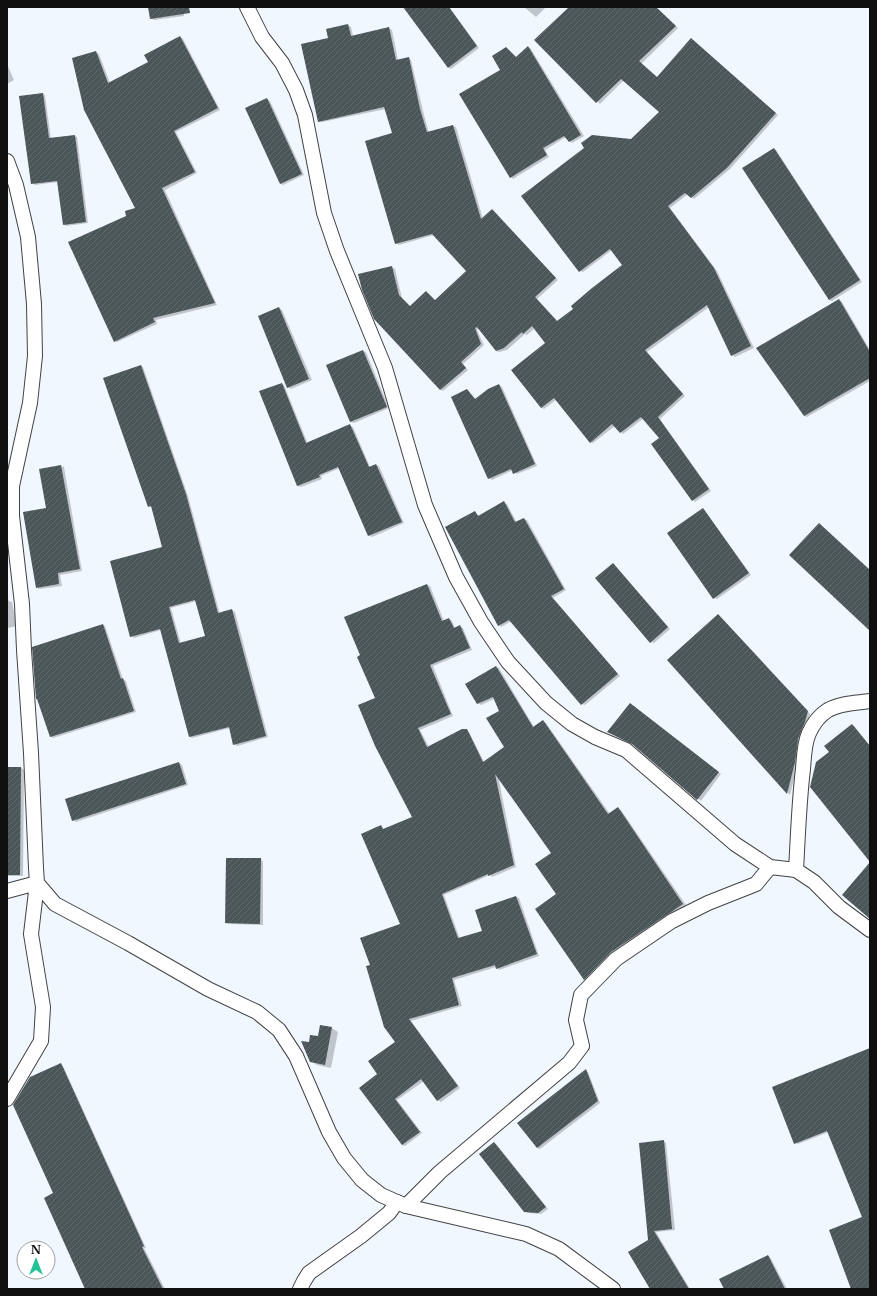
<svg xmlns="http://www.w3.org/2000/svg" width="877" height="1296" font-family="'Libre Baskerville',serif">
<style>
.shadow{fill:#0003;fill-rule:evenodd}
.building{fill:url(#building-hatch);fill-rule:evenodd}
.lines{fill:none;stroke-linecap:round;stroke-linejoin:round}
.minor-casing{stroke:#424242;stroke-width:16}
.minor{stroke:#fff;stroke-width:14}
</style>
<defs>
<pattern id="building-hatch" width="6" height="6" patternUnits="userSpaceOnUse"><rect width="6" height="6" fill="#4b5658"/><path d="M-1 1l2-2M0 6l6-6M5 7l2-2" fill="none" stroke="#61696b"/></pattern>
</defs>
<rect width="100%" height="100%" fill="#f1f7ff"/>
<!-- shadow -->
<g class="shadow">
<path d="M149 7H183L184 16 154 20 151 18Z"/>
<path d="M405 7H449L479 48 451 69 448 67Z"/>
<path d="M524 7H546L536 17Z"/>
<path d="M571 7H656L678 28 641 64 657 78 694 41 778 115 730 169 694 199 688 194 670 208 717 271 754 348 735 357 732 355 709 307 647 352 685 396 660 419 711 491 695 502 693 500 652 445 661 438 644 418 623 434 615 426 593 443 590 442 556 400 544 409 542 408 512 371 547 343 535 328 527 335 525 334 507 350 499 352 496 351 479 329 477 330 484 345 463 364 468 370 443 391 440 389 375 319 392 267 395 269 402 298 410 307 426 292 435 301 467 271 434 235 399 245 396 243 393 134 386 109 322 122 319 121 329 39 348 25 351 27 353 36 389 28 392 30 398 60 409 58 411 60 423 111 429 133 453 126 456 127 483 219 492 210 495 212 558 280 537 299 558 322 623 266 612 250 583 272 580 271 632 140 660 112 624 80 600 104 536 40Z"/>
<path d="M180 37 183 39 220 110 176 132 197 173 165 190 217 305 156 320 157 324 117 342 115 341 127 217 137 209 96 52 99 54 110 83 150 63Z"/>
<path d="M528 47 531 49 584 136 572 143 566 137 545 150 549 157 513 179 511 177 501 70 506 48 517 58Z"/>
<path d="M7 64 14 80 7 84Z"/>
<path d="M43 94 45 95 51 139 74 136 77 137 88 223 66 226 64 224 58 182 35 185 32 183Z"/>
<path d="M267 99 270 101 304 175 283 185 281 184Z"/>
<path d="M774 149 776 150 862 282 832 301 829 300Z"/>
<path d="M839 300 842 302 870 350V381L807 417 804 416Z"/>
<path d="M279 308 282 310 312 380 291 389 288 387 259 316Z"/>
<path d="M363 351 366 352 389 408 354 423 351 422 327 365Z"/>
<path d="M140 366 143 367 188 496 220 614 232 610 235 612 268 737 237 746 234 744 230 728 192 738 189 736 161 630 134 638 131 636 164 548 153 508 149 506ZM197 601 206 637 181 644 171 608Z"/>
<path d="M282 384 284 385 308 444 350 426 353 427 370 467 376 465 379 466 404 523 372 537 369 535 340 468 321 476 322 479 301 487 298 486Z"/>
<path d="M499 385 502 387 537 466 517 474 513 470 492 480 489 478 467 391 476 399Z"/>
<path d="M61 466 64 467 82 571 60 575 62 586 40 589 37 588 47 509Z"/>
<path d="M504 503 507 504 517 523 524 519 527 520 566 590 553 598 620 676 585 705 582 704 512 621 501 627 499 625 475 512 479 516Z"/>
<path d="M703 509 705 511 751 575 717 599 714 598Z"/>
<path d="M7 534 10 553 7 554Z"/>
<path d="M613 564 615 566 670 629 654 643 651 642Z"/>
<path d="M427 585 430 586 444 621 449 619 452 621 455 628 460 626 463 628 472 650 433 666 453 716 420 730 429 747 466 730 469 732 484 762 505 748 500 712 494 699 481 705 478 703 496 667 499 668 534 727 543 721 546 723 610 814 618 809 621 810 686 905 614 953 587 981 584 979 558 895 552 854 498 775 516 867 492 877 490 875 444 895 460 939 483 932 516 897 519 898 539 956 499 970 496 967 454 980 462 1006 411 1021 460 1088 441 1102 438 1100 424 1081 397 1100 422 1133 405 1146 402 1145 379 1074 396 1042 371 966 401 925 381 826 384 830 413 817 376 699Z"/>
<path d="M7 600 12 602 17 626 7 628Z"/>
<path d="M718 615 810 714 790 795 668 660Z"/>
<path d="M103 625 105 626 123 679 126 681 136 712 53 738 50 736Z"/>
<path d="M633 706 721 774 701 801 633 743Z"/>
<path d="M852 725 855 727 870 746V860L830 752Z"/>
<path d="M179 763 182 765 188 785 76 822 73 820Z"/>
<path d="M7 768H21L24 770 23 876H7Z"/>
<path d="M260 859 263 861V925L229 924 226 923Z"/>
<path d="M321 1026 332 1028 338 1032 331 1068 317 1065 311 1061 309 1043 318 1038Z"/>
<path d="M870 1049V1289H852L863 1218 829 1132 798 1144 795 1143Z"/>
<path d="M61 1064 63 1066 146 1248H144L165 1289H86L54 1194Z"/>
<path d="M586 1071 588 1072 600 1103 540 1149 537 1148Z"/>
<path d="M663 1141 666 1143 675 1230 656 1232 690 1289H652L649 1241Z"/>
<path d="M494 1143 497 1145 548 1209 541 1214 528 1213 525 1211Z"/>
<path d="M768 1256 770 1257 787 1289H725Z"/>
</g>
<!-- building -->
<g class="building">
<path d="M148 7H189L190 13 150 19Z"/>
<path d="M403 7H449L477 46 448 68Z"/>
<path d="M569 7H656L676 26 639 61 657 77 691 38 776 113 727 168 691 198 685 193 668 206 714 268 751 346 731 356 707 305 645 350 683 394 658 417 709 489 692 501 651 444 659 438 641 417 620 433 612 424 590 443 554 398 541 408 511 370 545 343 532 326 523 334 522 332 504 348 496 351 477 327 475 328 481 344 461 362 466 368 440 390 374 319 362 290 358 274 392 266 399 295 410 306 426 291 435 300 466 271 432 234 395 244 365 141 392 133 384 107 318 122 301 44 328 38 326 29 348 24 351 36 389 27 396 60 409 57 420 109 427 132 453 125 481 219 492 209 556 278 535 297 557 321 573 309 571 306 592 288 622 265 610 249 579 272 521 196 584 148 581 143 592 135 631 139 659 112 621 79 596 103 534 40Z"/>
<path d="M180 36 218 108 174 131 195 172 162 188 215 303 153 318 155 322 114 342 68 242 126 216 125 211 135 208 84 110 72 58 96 51 108 83 148 62 144 55Z"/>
<path d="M528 46 581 135 569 142 564 136 543 148 547 155 510 178 459 94 500 70 492 56 506 47 516 57Z"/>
<path d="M43 93 49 138 75 135 86 222 63 225 57 181 31 184 19 96Z"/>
<path d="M267 98 302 174 280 184 245 108Z"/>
<path d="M774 148 860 280 829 300 742 168Z"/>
<path d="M839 299 870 352V378L804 416 756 348Z"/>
<path d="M279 307 309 379 287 388 258 316Z"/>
<path d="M363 350 387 407 350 422 326 365Z"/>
<path d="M141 365 186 494 218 613 232 609 266 736 233 745 229 727 189 737 160 629 130 637 110 561 162 547 151 506 148 507 103 378ZM195 600 205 636 179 643 169 607Z"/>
<path d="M282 383 306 443 350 424 369 467 376 464 402 522 368 536 338 467 319 475 320 477 297 486 259 391Z"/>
<path d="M499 384 535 464 513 474 511 469 488 479 451 397 467 389 475 399 488 389Z"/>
<path d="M61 465 80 569 58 573 59 584 36 588 23 512 46 508 39 469Z"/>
<path d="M504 501 515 522 524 518 564 589 551 596 618 674 581 705 509 620 498 626 445 527 475 511 478 516Z"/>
<path d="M703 508 749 573 713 599 667 533Z"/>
<path d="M819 523 870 570V631L789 555Z"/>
<path d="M613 563 668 627 650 643 595 578Z"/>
<path d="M427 584 442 621 449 618 454 628 460 625 470 648 430 665 451 714 418 728 427 747 462 729H467L483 762 504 747 486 718 499 711 493 697 477 704 465 684 496 666 533 727 543 720 608 814 618 807 683 904 611 952 584 980 535 909 556 894 535 864 551 853 495 774 514 865 488 876V874L442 894 458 938 482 931 475 910 516 896 537 954 496 969 495 965 452 978 459 1005 409 1019 458 1086 437 1101 421 1079 395 1099 420 1132 402 1145 359 1088 377 1074 368 1061 395 1042 384 1027 366 966 370 965 360 938 400 924 361 834 381 825 383 829 412 817 375 746 358 705 375 698 357 657 360 655 344 617Z"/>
<path d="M718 614 808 711 805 722 798 739 795 762 787 794 667 660Z"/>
<path d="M103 624 121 679 123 678 134 711 50 737 37 699H36L32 647Z"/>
<path d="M630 703 719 772 697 800 632 744 607 732Z"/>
<path d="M852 724 870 746V862L810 787 816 762 829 752 824 746Z"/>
<path d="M179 762 186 784 72 821 65 799Z"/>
<path d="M7 767H21L20 875H7Z"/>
<path d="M226 858H261L260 924 225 923Z"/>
<path d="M870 862V919L842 895Z"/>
<path d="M320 1025 332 1027 325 1065 310 1062 301 1041 309 1042 310 1035 318 1036Z"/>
<path d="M870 1048V1289H851L829 1230 862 1217 827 1131 794 1144 772 1087Z"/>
<path d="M61 1063 144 1246 142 1247 163 1289H85L44 1198 53 1193 13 1105 30 1077Z"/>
<path d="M586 1069 598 1101 537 1148 517 1123Z"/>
<path d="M664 1140 672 1229 654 1231 689 1289H650L628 1252 648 1240 639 1143Z"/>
<path d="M494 1142 546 1207 538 1213 524 1212 479 1154Z"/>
<path d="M768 1255 785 1289H724L719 1279Z"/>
</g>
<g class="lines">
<!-- minor casing -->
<g class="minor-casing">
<g id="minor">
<path d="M247 7 262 37 282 63 296 90 305 115 324 213 337 251 385 368 425 505 456 577 481 622 508 662 546 703 572 724 595 737 626 750 735 844 770 867 796 870 814 882 839 907 870 930"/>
<path d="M7 161 16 185 28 237 34 304 35 356 30 403 12 486V516L22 604 24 650 31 753 36 868 37 883 55 904 128 943 208 989 257 1012 279 1030 296 1056 329 1132 344 1158 362 1180 381 1195 406 1206 526 1234 559 1249 613 1289"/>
<path d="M796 870C798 836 799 802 803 769 804 757 804 744 809 733 813 724 820 715 828 710 840 703 857 703 870 701"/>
<path d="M7 891 37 883 31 934 43 1007 41 1041 7 1099"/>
<path d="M406 1206 440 1172 569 1063 582 1046 576 1020 581 995 616 959 672 921 708 903 756 884 770 867"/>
<path d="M300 1289 304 1281 309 1273 361 1236 389 1213 397 1202"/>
</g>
</g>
<!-- minor -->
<use href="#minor" class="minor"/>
</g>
<!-- border -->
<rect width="877" height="1296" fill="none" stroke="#0f0f0f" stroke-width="16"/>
<!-- north arrow -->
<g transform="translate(36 1260)"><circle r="19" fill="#ffffff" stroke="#9f9f9f"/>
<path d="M0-3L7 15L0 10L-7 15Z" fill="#23c399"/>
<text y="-6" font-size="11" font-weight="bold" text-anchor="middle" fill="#0f0f0f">N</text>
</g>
</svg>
